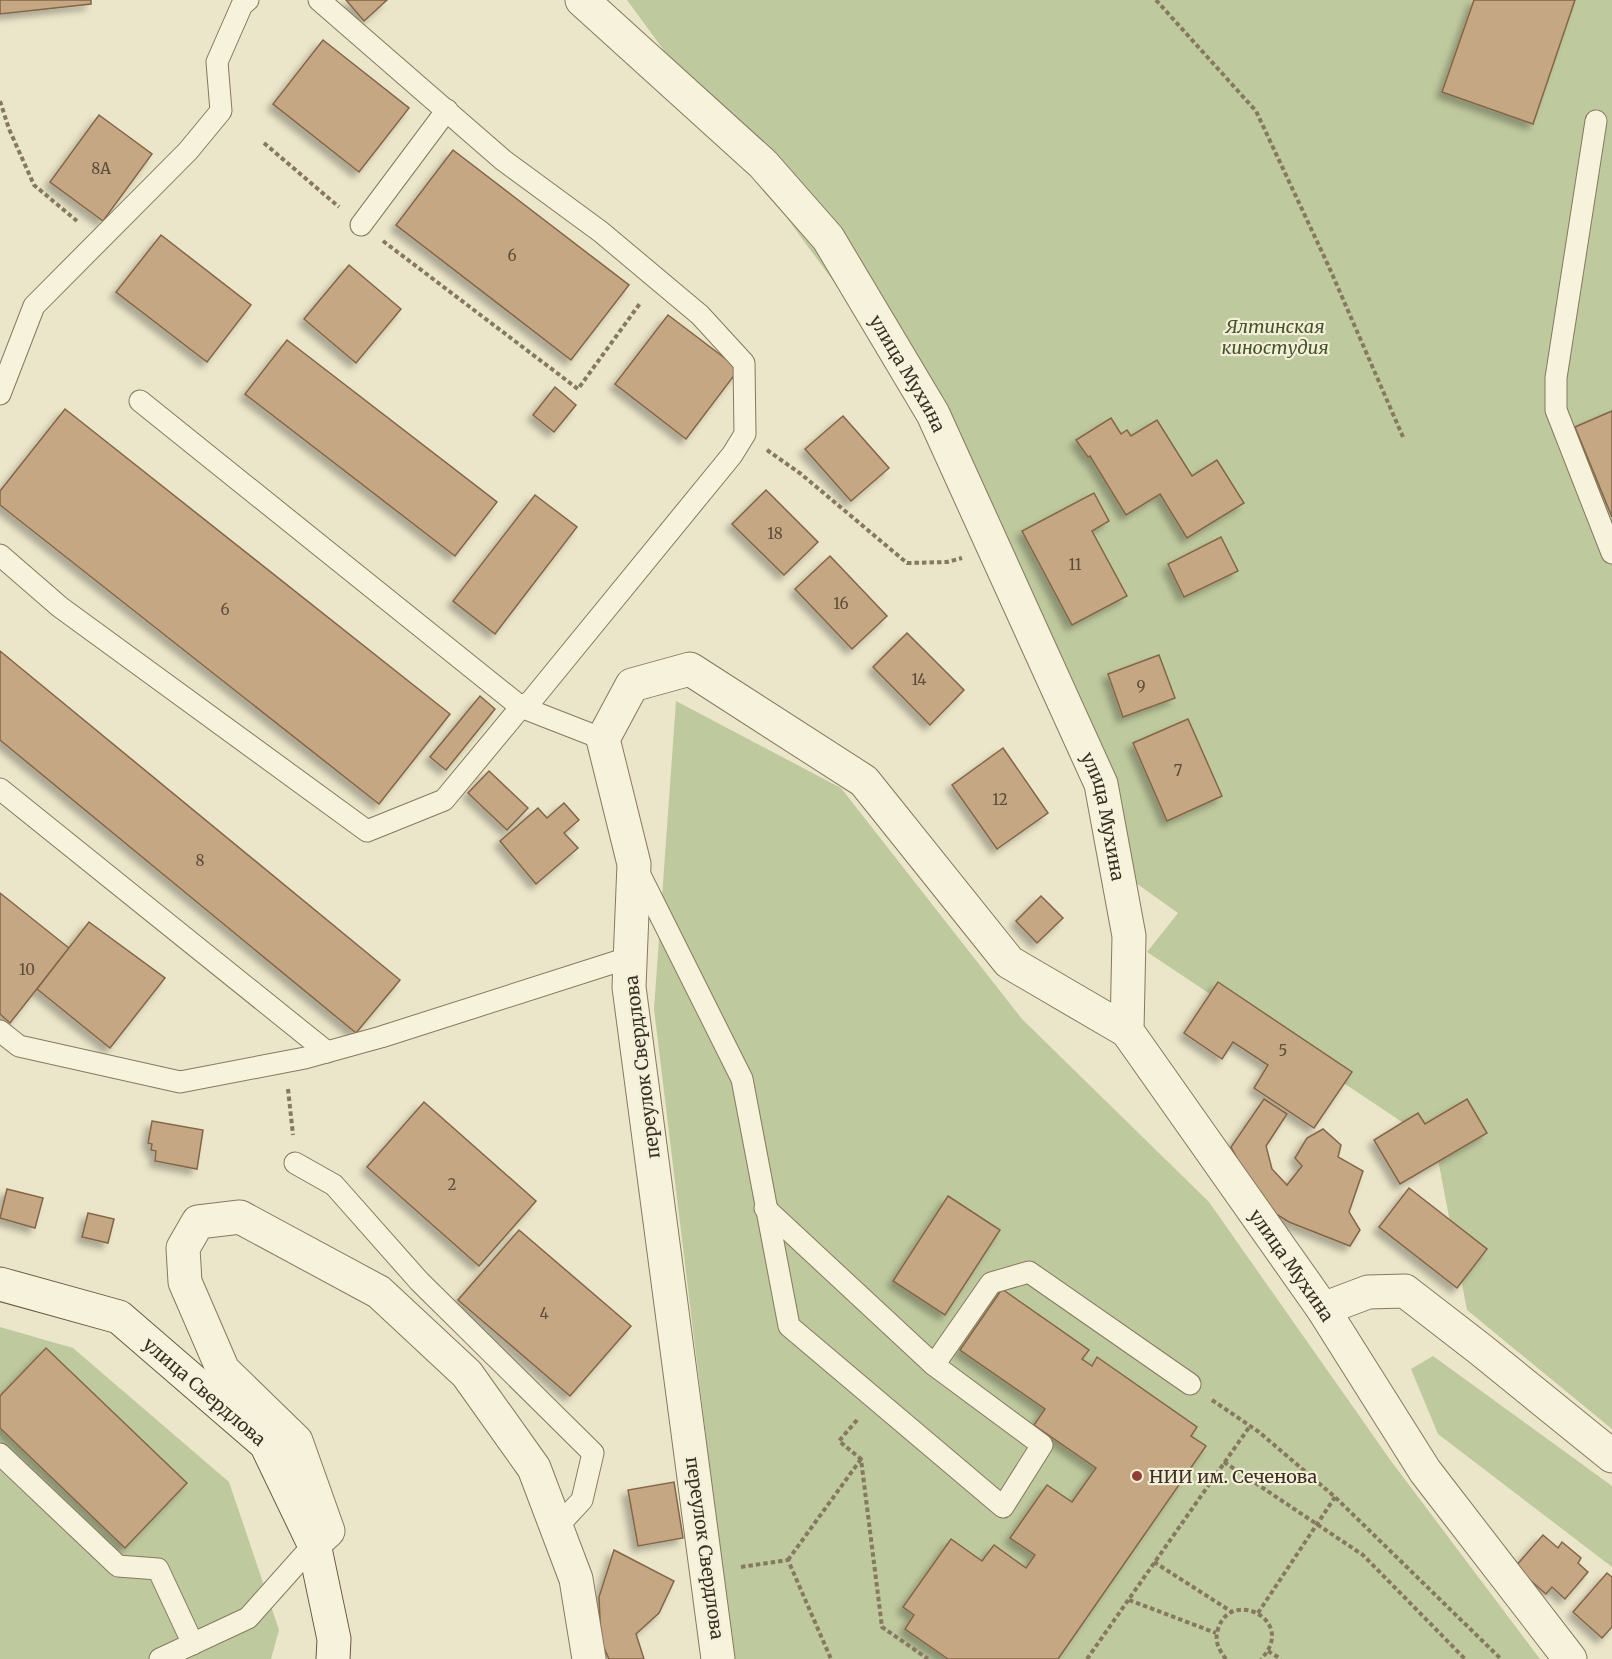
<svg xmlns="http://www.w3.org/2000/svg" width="1612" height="1659" font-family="Merriweather,serif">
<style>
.green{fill:#bfc99e}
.building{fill:#c6a783;stroke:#836647;stroke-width:1.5;filter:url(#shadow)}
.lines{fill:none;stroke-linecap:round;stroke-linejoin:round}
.lane-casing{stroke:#86795f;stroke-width:23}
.street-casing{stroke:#86795f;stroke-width:35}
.secondary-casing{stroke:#685a42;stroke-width:35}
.path{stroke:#86795f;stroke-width:4;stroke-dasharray:4.5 3;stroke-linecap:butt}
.lane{stroke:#f6f2dc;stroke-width:21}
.street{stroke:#f6f2dc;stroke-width:33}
.secondary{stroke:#f6f2dc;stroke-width:33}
.poi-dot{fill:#903f35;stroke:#f3efd8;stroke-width:2}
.labels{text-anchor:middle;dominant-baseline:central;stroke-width:4.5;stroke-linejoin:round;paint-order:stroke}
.number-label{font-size:15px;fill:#5c4d3a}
.park-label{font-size:18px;font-style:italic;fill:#44532a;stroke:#f3efd8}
.street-label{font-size:18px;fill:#382f22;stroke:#f3efd8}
.poi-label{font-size:18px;fill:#382f22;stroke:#f3efd8;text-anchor:start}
</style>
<defs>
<filter id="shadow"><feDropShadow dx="-5.5" dy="5.5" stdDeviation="3" flood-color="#0004"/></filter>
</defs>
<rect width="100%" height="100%" fill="#ebe5c9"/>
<!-- green -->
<g class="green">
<path d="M627 0H1612V1429L1467 1310 1435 1144 1147 952 1178 913 1129 878 958 451Z"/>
<path d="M676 701 841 788 1022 1019 1209 1202 1391 1461 1540 1659H733L654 1009Z"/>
<path d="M0 1327 73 1348 229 1482 279 1630 271 1659H0Z"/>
<path d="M1433 1356 1612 1486V1567L1438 1434 1411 1369Z"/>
</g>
<!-- building -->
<g class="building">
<path d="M0 0H91V4L0 14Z"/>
<path d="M346 0H387L364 21Z"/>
<path d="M1474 0H1575L1533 124 1442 92Z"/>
<path d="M323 40 409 108 359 172 273 104Z"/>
<path d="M99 115 152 154 103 221 50 182Z"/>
<path d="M453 150 629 285 571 360 396 225Z"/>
<path d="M161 235 251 305 207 362 116 292Z"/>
<path d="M349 265 401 309 356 363 304 319Z"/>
<path d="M668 315 739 369 686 439 615 384Z"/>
<path d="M287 340 497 502 455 556 245 394Z"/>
<path d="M555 387 576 405 554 432 533 415Z"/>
<path d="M65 409 450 714 379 804 0 505V491Z"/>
<path d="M1612 411V517L1575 427Z"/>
<path d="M843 416 889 468 851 501 805 449Z"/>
<path d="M1111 418 1121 434 1127 430 1131 436 1157 420 1192 476 1217 460 1244 503 1187 538 1160 494 1126 515 1090 456 1088 457 1076 440Z"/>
<path d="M766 490 818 542 784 575 732 524Z"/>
<path d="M1094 493 1109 521 1092 531 1127 596 1072 625 1022 531Z"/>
<path d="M535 495 577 527 495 634 453 601Z"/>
<path d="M1221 537 1238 571 1184 597 1168 564Z"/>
<path d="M830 556 887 616 852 649 795 589Z"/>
<path d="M907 633 964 690 930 725 873 667Z"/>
<path d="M0 651 400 980 356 1033 0 740Z"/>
<path d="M1159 655 1175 698 1123 717 1108 674Z"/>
<path d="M480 696 495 709 446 770 430 757Z"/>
<path d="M1188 719 1222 796 1167 821 1133 743Z"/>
<path d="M1003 748 1048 813 997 849 952 785Z"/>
<path d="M489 771 528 808 507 830 468 793Z"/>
<path d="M564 803 579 820 564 833 578 848 536 884 500 841 538 808 547 818Z"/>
<path d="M0 893 69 948 10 1023 0 1014Z"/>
<path d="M1041 896 1063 918 1037 943 1016 921Z"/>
<path d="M89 922 165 978 110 1048 37 989Z"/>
<path d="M1218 982 1352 1072 1314 1128 1254 1088 1268 1065 1233 1042 1222 1059 1184 1033Z"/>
<path d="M1264 1099 1287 1114 1266 1146 1272 1169 1287 1185 1302 1166 1295 1158 1307 1138 1323 1129 1341 1145 1338 1157 1363 1171 1349 1212 1360 1230 1350 1246 1289 1222 1263 1206 1231 1147Z"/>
<path d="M1467 1099 1487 1133 1400 1184 1374 1140 1418 1113 1425 1124Z"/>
<path d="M424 1102 536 1201 479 1266 367 1167Z"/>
<path d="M152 1121 203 1130 197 1169 155 1161 156 1151 151 1150 152 1144 148 1143Z"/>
<path d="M1409 1188 1487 1249 1457 1288 1379 1227Z"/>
<path d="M7 1189 43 1198 35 1228 0 1218Z"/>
<path d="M948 1196 1000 1230 945 1315 893 1281Z"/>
<path d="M88 1213 114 1219 108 1243 82 1237Z"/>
<path d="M519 1230 631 1326 570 1396 458 1300Z"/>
<path d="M1002 1289 1089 1350 1082 1359 1092 1366 1097 1357 1197 1427 1191 1436 1206 1446 1058 1659H948L905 1629 914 1615 903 1607 951 1539 982 1561 994 1545 1026 1568 1035 1555 1010 1538 1047 1485 1072 1502 1096 1468 1034 1425 1045 1409 960 1350Z"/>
<path d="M46 1348 187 1483 125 1548 0 1428V1396Z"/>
<path d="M674 1482 683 1538 638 1546 628 1490Z"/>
<path d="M1543 1535 1558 1548 1562 1542 1581 1558 1578 1563 1588 1572 1565 1599 1552 1587 1546 1594 1515 1567Z"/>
<path d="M614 1550 674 1581 659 1613 636 1634 644 1659H609L601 1641 599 1597Z"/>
<path d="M1607 1573 1612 1577V1627L1602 1638 1573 1612Z"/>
</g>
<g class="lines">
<!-- lane casing -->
<g class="lane-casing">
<g id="lane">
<path d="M1596 121 1556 378V410L1612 553"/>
<path d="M361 225 447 110"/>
<path d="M0 394 34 306 188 151 221 111 217 62 242 5 248 0"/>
<path d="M140 401 521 707 603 739"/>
<path d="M0 555 60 607 367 831 444 800 521 707 531 701 732 455 745 434 744 363 700 315 601 232 503 160 319 0"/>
<path d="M0 789 327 1052"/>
<path d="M637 869 742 1079 789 1326 1003 1507 1042 1445 934 1365"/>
<path d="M0 1031 19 1046 180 1082 305 1058 381 1037 631 957"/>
<path d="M295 1163 334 1185 419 1281 593 1453 582 1500 557 1527"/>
<path d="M765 1208 934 1365 991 1283 1029 1272 1190 1384"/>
<path d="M0 1454 118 1566 158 1569 193 1644"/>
<path d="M160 1659 248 1618 314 1544"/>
</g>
</g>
<!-- street casing -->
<g class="street-casing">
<g id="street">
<path id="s1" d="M582 0 763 164 828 238 933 414 1101 784 1129 936 1127 1031 1323 1309 1425 1471 1570 1659"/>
<path d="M1323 1309 1368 1292 1405 1291 1480 1349 1612 1456"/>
<path d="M314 1544 328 1531 296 1441 223 1370 185 1282 183 1248 198 1222 240 1217 379 1292 467 1374 534 1468 576 1579 589 1659"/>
<path d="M718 1659 629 987 634 864 603 739 632 685 690 669 864 781 1009 962 1127 1031"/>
</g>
</g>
<!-- secondary casing -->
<g class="secondary-casing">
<g id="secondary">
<path id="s2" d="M0 1284 119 1317 266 1444 314 1544 334 1639 333 1659"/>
</g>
</g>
<!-- path -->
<g class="path">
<path d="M1156 0 1256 111 1329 267 1403 437"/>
<path d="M0 101 9 129 34 185 77 221"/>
<path d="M264 143 339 207"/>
<path d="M383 241 578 389 641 302"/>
<path d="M767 450 801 474 907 563 947 562 962 558"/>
<path d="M288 1089 293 1135"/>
<path d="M1212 1400 1259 1432 1335 1497 1501 1659"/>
<path d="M857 1420 839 1441 861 1459 882 1627 928 1659"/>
<path d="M1224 1462 1363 1555 1465 1659"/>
<path d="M788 1560 861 1459"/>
<path d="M1154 1562 1232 1612"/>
<path d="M741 1567 788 1560 831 1659"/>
<path d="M1129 1600 1216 1633"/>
<path d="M1258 1613 1335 1497"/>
<path d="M1268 1651 1281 1659"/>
<path d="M1087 1659 1250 1426"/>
<path d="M1226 1659C1219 1650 1214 1641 1218 1629 1231 1587 1298 1621 1261 1659"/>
</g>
<!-- lane -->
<use href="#lane" class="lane"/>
<!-- street -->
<use href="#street" class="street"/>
<!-- secondary -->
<use href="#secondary" class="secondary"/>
</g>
<!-- markers -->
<circle class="poi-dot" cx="1137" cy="1476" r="6"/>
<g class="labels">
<!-- number labels -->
<g class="number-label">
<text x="101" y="168">8А</text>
<text x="512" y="255">6</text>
<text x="775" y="533">18</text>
<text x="1075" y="564">11</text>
<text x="841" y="603">16</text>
<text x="225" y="609">6</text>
<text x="919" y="679">14</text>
<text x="1141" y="686">9</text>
<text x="1178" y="770">7</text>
<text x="1000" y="799">12</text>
<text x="200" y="860">8</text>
<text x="27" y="969">10</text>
<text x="1283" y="1050">5</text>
<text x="452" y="1184">2</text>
<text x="544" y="1313">4</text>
</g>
<!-- park labels -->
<g class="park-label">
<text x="1275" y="326">Ялтинская<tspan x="1275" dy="21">киностудия</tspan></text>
</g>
<!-- street labels -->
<g class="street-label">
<text stroke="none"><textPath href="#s1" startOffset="500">улица Мухина</textPath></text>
<text stroke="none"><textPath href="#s1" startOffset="986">улица Мухина</textPath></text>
<text transform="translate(642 1067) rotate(-97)">переулок Свердлова</text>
<text stroke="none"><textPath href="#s1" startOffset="1490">улица Мухина</textPath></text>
<text stroke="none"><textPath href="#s2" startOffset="237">улица Свердлова</textPath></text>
<text transform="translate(705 1548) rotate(82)">переулок Свердлова</text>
</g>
<!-- poi labels -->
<g class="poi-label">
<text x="1149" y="1476">НИИ им. Сеченова</text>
</g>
</g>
</svg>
